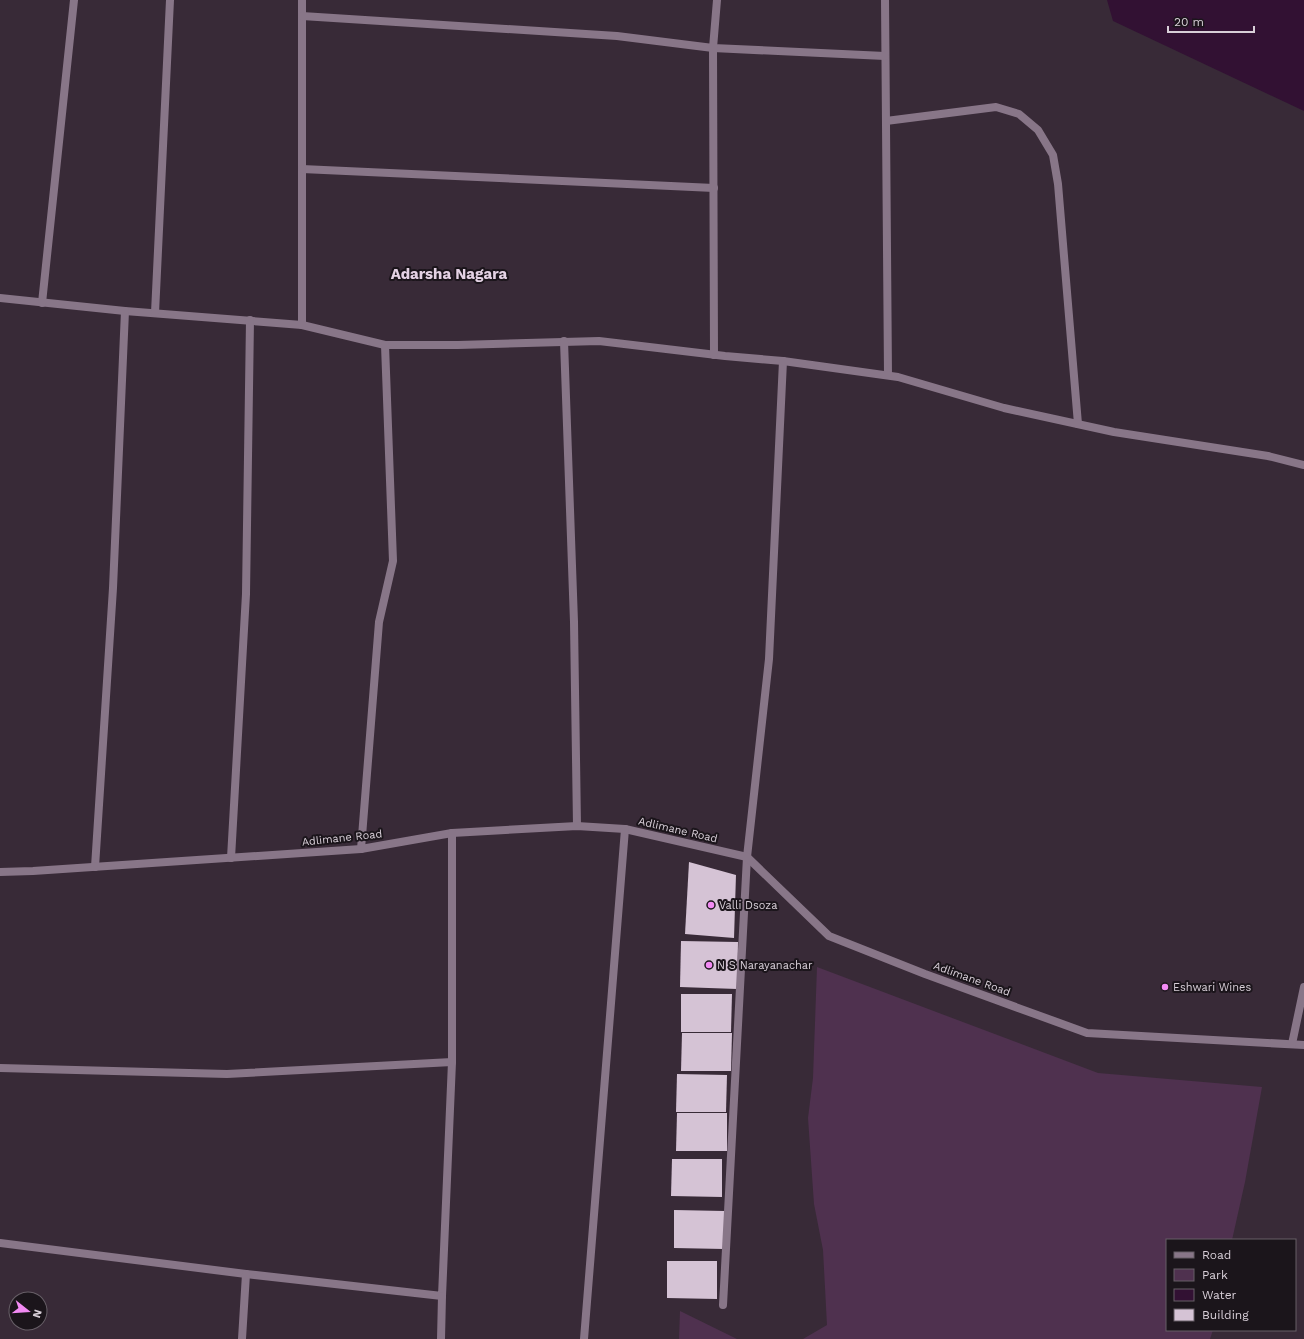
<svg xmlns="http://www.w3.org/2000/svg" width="1304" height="1339" font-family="'Work Sans',sans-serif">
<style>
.green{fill:#4f314f}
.water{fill:#321133}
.building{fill:#d5c3d5}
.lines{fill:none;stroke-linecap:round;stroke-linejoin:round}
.service{stroke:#887688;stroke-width:8}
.minor{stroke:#887688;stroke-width:8}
.poi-dot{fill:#f28af3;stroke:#1b151b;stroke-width:1.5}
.labels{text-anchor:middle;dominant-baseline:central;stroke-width:4;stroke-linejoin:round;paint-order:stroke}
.street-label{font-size:11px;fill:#d8cfd8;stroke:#1b151b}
.poi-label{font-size:11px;fill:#d8cfd8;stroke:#1b151b;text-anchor:start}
.district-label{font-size:15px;font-weight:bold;fill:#e4d2e4;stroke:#1b151b}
</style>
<rect width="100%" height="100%" fill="#382a37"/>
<!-- green -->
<g class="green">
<path d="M817 967 1098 1073 1262 1087 1245 1182 1232 1240H1167V1330H1213L1210 1339H803L827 1325 823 1250 814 1204 808 1118 813 1078Z"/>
<path d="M680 1311 737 1339H679Z"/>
</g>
<!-- water -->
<path class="water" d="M1107 0H1304V111L1113 21Z"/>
<!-- building -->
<g class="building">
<path d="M689 862 736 875 734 938 685 934Z"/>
<path d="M681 941 738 942 737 989 680 987Z"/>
<path d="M681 994H732L731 1032H681Z"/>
<path d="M682 1033H732L731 1071H681Z"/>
<path d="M677 1074 727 1075 726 1112H676Z"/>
<path d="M677 1113H727V1151H676Z"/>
<path d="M672 1159H722V1197L671 1196Z"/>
<path d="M674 1210 725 1211 724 1249 674 1248Z"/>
<path d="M667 1261H717V1299L667 1298Z"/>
</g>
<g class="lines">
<!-- service -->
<path class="service" d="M886 121 996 107 1019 114 1038 130 1053 155 1058 184 1078 424"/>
<!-- minor -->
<g class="minor">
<path d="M302 0V325"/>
<path d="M885 0 888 375"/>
<path d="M302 16 617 36 713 48 885 56"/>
<path d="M302 169 714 188"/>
<path d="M0 298 125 311 302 325 385 345H458L599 341 725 356 783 361 769 659 747 857 723 1305"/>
<path d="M42 303 74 0"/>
<path d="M155 313 170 0"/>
<path d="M564 341 574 622 577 826"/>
<path d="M714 355 713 48 717 0"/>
<path d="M783 361 898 377 1004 408 1114 432 1268 456 1304 465"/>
<path d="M361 849 379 622 393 561 385 345"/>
<path d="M231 858 246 594 250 320"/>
<path d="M95 867 113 588 125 311"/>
<path d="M0 872 33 871 361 849 452 833 577 826 625 829 747 857 829 936 925 974 1087 1033 1304 1045"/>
<path d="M1292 1044 1304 987"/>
<path d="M0 1068 227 1074 452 1062"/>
<path d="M0 1243 246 1274 442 1296 452 1062V833"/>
<path d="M242 1339 246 1274"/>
<path d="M441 1339 442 1296"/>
<path d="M584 1339 625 829"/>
</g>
</g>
<!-- markers -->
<g class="poi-dot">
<circle cx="711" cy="905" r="4"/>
<circle cx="709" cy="965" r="4"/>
<circle cx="1165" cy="987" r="4"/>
</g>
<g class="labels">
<!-- street labels -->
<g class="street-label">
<text transform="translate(678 830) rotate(13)">Adlimane Road</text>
<text transform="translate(342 838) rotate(-6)">Adlimane Road</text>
<text transform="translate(972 979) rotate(20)">Adlimane Road</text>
</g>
<!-- poi labels -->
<g class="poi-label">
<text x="719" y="905">Valli Dsoza</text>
<text x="717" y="965">N S Narayanachar</text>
<text x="1173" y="987">Eshwari Wines</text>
</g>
<!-- district labels -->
<g class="district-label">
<text x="449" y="274">Adarsha Nagara</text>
</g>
</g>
<!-- legend -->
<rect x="1166" y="1239" width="130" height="92" fill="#1b151b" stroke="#675f67"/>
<rect x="1174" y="1252" width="20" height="6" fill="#887688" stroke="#675f67"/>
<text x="1202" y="1259" font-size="12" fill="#d8cfd8">Road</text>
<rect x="1174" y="1269" width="20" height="12" fill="#4f314f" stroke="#675f67"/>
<text x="1202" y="1279" font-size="12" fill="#d8cfd8">Park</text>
<rect x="1174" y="1289" width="20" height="12" fill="#321133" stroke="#675f67"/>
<text x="1202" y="1299" font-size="12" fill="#d8cfd8">Water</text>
<rect x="1174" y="1309" width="20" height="12" fill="#d5c3d5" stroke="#675f67"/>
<text x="1202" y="1319" font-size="12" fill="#d8cfd8">Building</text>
<!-- north arrow -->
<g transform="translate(28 1311) rotate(107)"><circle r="19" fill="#1b151b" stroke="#675f67"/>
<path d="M0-3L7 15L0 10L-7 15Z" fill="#f28af3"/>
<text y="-6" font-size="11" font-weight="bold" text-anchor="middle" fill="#d8cfd8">N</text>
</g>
<!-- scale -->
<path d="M1168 26v6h86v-6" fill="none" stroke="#d8cfd8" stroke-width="2"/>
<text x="1174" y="26" font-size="12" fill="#d8cfd8" stroke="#1b151b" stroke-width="3" paint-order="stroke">20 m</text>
</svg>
